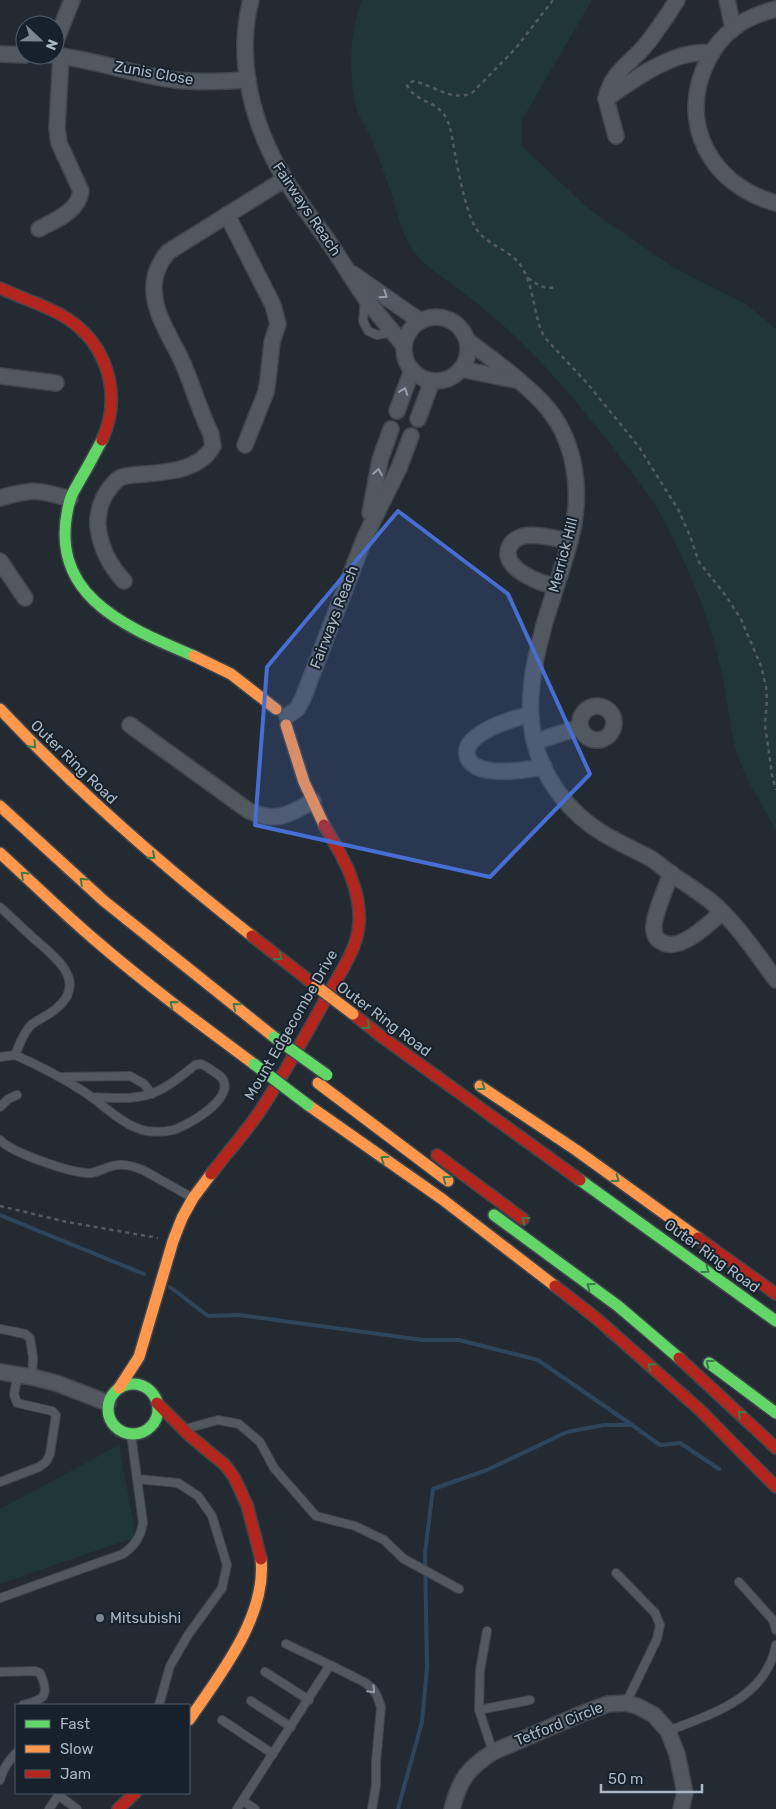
<svg xmlns="http://www.w3.org/2000/svg" width="776" height="1809" font-family="Rubik,sans-serif">
<style>
.green{fill:#203637}
.lines{fill:none;stroke-linecap:round;stroke-linejoin:round}
.stream{stroke:#2e465c;stroke-width:4}
.lane-casing{stroke:#40464c;stroke-width:10}
.street-casing{stroke:#40464c;stroke-width:18}
.fast-casing{stroke:#40464c;stroke-width:14}
.slow-casing{stroke:#40464c;stroke-width:14}
.jam-casing{stroke:#40464c;stroke-width:14}
.path{stroke:#545c63;stroke-width:2.5;stroke-dasharray:4 4;stroke-linecap:butt}
.lane{stroke:#525860;stroke-width:8}
.street{stroke:#525860;stroke-width:15}
.fast{stroke:#63d668;stroke-width:11}
.slow{stroke:#ff974d;stroke-width:11}
.jam{stroke:#b3261e;stroke-width:11}
.fast-bridge-casing{stroke:#3f464d;stroke-width:14;stroke-linecap:butt}
.slow-bridge-casing{stroke:#3f464d;stroke-width:14;stroke-linecap:butt}
.fast-bridge{stroke:#63d668;stroke-width:11}
.slow-bridge{stroke:#ff974d;stroke-width:11}
.oneway{stroke:#949fac}
.oneway2{stroke:#3c7c4a}
.marked{fill:#476ed2;fill-opacity:0.2;stroke:#476ed2;stroke-width:4;stroke-linejoin:round}
.poi-dot{fill:#7b8691;stroke:#16212b;stroke-width:2}
.labels{text-anchor:middle;dominant-baseline:central;stroke-width:4;stroke-linejoin:round;paint-order:stroke}
.street-label{font-size:15px;fill:#aab7c5;stroke:#16212b}
.poi-label{font-size:15px;fill:#aab7c5;stroke:#16212b;text-anchor:start}
</style>
<rect width="100%" height="100%" fill="#232a31"/>
<!-- green -->
<g class="green">
<path d="M362 0H592L522 120V146L590 210 673 267 746 304 776 329V830C763 807 747 782 738 757 728 724 727 689 718 657 706 608 686 562 662 517 649 493 631 472 615 450 581 407 546 364 505 327 489 313 473 300 456 287 442 277 426 267 415 253 400 234 397 209 389 186 382 168 376 149 368 132 365 124 359 118 357 110 348 76 349 33 362 0Z"/>
<path d="M119 1445 136 1537 0 1584V1509Z"/>
</g>
<g class="lines">
<!-- stream -->
<g class="stream">
<path d="M0 1215 144 1274"/>
<path d="M170 1287 208 1316 239 1315 423 1340H459L538 1360 632 1425"/>
<path d="M398 1809 422 1722 427 1668 425 1553 433 1489 487 1470 567 1432 604 1425H632L660 1445 680 1443 719 1469"/>
</g>
<!-- lane casing -->
<g class="lane-casing">
<g id="lane">
<path d="M365 299 363 321 368 331 377 335 394 332"/>
<path d="M0 907C10 916 20 926 31 936 51 954 90 980 57 1008 49 1015 39 1019 31 1025 23 1033 19 1046 15 1055"/>
<path d="M15 1055C40 1066 63 1078 86 1093 104 1105 124 1127 147 1131 155 1132 165 1132 173 1130 190 1125 246 1092 216 1073 211 1070 206 1065 200 1064L195 1065C154 1099 144 1100 91 1097"/>
<path d="M0 1057 15 1055"/>
<path d="M60 1077 130 1076 144 1084 152 1094"/>
<path d="M0 1107 8 1099 17 1095"/>
<path d="M0 1140C12 1153 73 1174 91 1173 97 1172 103 1169 109 1167 120 1162 132 1166 143 1170L191 1197"/>
<path d="M0 1329 25 1334 30 1338 33 1357 32 1377"/>
<path d="M185 1429 218 1420 239 1424 260 1442 274 1468 316 1516 355 1526 384 1540 404 1559 459 1589"/>
<path d="M137 1479 178 1483 198 1496 212 1516 227 1565 222 1588 188 1635 170 1666 159 1705"/>
<path d="M0 1482 39 1467 46 1462 50 1454 56 1415 52 1411 17 1403 14 1394 18 1374"/>
<path d="M616 1573 655 1613 660 1625 657 1639 626 1703"/>
<path d="M739 1582 773 1620 776 1630"/>
<path d="M0 1598 123 1554C135 1545 140 1538 143 1523L131 1434"/>
<path d="M487 1631 480 1670 479 1710 493 1752"/>
<path d="M330 1665 364 1682 373 1689 377 1696 381 1707 376 1762V1785L372 1809"/>
<path d="M0 1672 35 1671 40 1673C50 1695 45 1700 23 1705"/>
<path d="M265 1672 309 1700"/>
<path d="M251 1701 291 1727"/>
<path d="M479 1710 530 1700"/>
<path d="M222 1720 273 1754"/>
<path d="M668 1731C712 1714 766 1698 776 1645"/>
<path d="M0 1780C3 1769 8 1761 16 1753"/>
<path d="M58 1795 77 1809"/>
<path d="M243 1801 255 1809"/>
<path d="M49 1809 60 1793"/>
<path d="M237 1809 330 1665 286 1644"/>
</g>
</g>
<!-- street casing -->
<g class="street-casing">
<g id="street">
<path d="M251 0C235 60 253 127 285 179 297 199 312 219 326 238 340 258 352 279 366 299 378 315 392 330 404 346"/>
<path d="M727 0 733 28"/>
<path d="M776 9C761 13 746 18 734 28 723 36 714 48 708 60 676 122 711 186 776 203"/>
<path d="M55 43 72 0"/>
<path d="M0 54 25 55"/>
<path d="M49 55C92 58 132 75 175 80 199 83 224 81 248 80"/>
<path d="M606 99C611 73 629 64 645 46 657 31 667 16 677 0"/>
<path d="M616 136 606 99C634 79 676 48 712 53"/>
<path d="M227 215 273 305 278 324 272 342 268 380 266 392 245 445"/>
<path d="M39 229C55 220 78 212 81 191L59 143 57 128 61 56"/>
<path d="M353 274 420 321"/>
<circle cx="436" cy="349" r="32"/>
<path d="M468 341C493 360 520 379 542 402 577 439 583 494 570 541 562 571 551 600 543 629 533 666 526 702 534 740 543 779 570 814 604 834 619 843 635 850 650 858 657 862 663 868 670 873 683 882 696 890 709 900 736 922 756 953 776 980"/>
<path d="M461 369 515 380"/>
<path d="M0 376 56 383"/>
<path d="M397 411 412 370"/>
<path d="M418 419 432 381"/>
<path d="M0 498C33 489 37 489 70 499"/>
<path d="M370 513 380 460 391 429"/>
<path d="M0 561 25 598"/>
<path d="M124 581C109 565 101 549 98 527 97 515 99 507 104 497 108 490 112 484 118 479 126 474 136 475 145 474 169 472 200 470 213 446L211 434C199 410 192 383 181 359 171 338 155 315 154 291 153 277 159 263 168 252L285 179"/>
<path d="M555 586C540 584 501 568 509 548 511 542 517 538 523 536 537 533 556 539 570 541"/>
<circle cx="597" cy="723" r="17"/>
<path d="M530 715C514 718 463 733 467 755 468 762 475 767 483 769 501 774 525 770 544 767"/>
<path d="M287 716 297 709 303 698 365 537 399 468 411 436"/>
<path d="M130 725 249 811C277 823 288 815 313 801"/>
<path d="M535 742 580 727"/>
<path d="M671 873C667 886 652 918 654 930 654 935 657 940 662 942 679 953 710 923 722 912"/>
<path d="M0 1372 32 1377 56 1383 108 1403"/>
<path d="M452 1809C460 1779 467 1769 493 1752L581 1714 608 1704 626 1703 637 1706 654 1715 668 1731 677 1754 685 1793 681 1809"/>
</g>
</g>
<!-- fast casing -->
<g class="fast-casing">
<g id="fast">
<path d="M102 440C95 453 88 467 80 480 77 486 72 493 70 500 44 594 123 626 194 656"/>
<path d="M580 1180 776 1321"/>
<path d="M494 1215 618 1306 679 1358"/>
<path d="M709 1363 776 1413"/>
<circle cx="133" cy="1409" r="25"/>
</g>
</g>
<!-- slow casing -->
<g class="slow-casing">
<g id="slow">
<path d="M194 656 231 674 276 709"/>
<path d="M0 709C78 792 163 866 252 936"/>
<path d="M286 725 304 782 324 825"/>
<path d="M0 806 104 901 274 1037"/>
<path d="M0 853C32 882 62 912 95 940 146 984 200 1024 254 1064"/>
<path d="M318 1083 448 1181"/>
<path d="M480 1086 576 1150 698 1238"/>
<path d="M308 1105 442 1199 555 1286"/>
<path d="M119 1388 139 1357 173 1241 182 1218 193 1198 211 1174"/>
<path d="M189 1720C220 1675 267 1616 261 1559"/>
</g>
</g>
<!-- jam casing -->
<g class="jam-casing">
<g id="jam">
<path d="M0 288C21 298 44 305 63 316 107 342 123 394 102 440"/>
<path d="M252 936 316 986"/>
<path d="M353 1014 382 1037 580 1180"/>
<path d="M437 1155 523 1219"/>
<path d="M211 1174C227 1153 245 1133 260 1111 285 1073 307 1033 329 993 341 971 357 949 359 924 362 888 341 854 324 825"/>
<path d="M698 1238 776 1294"/>
<path d="M555 1286 596 1318 700 1410 776 1487"/>
<path d="M679 1358 776 1448"/>
<path d="M157 1403 190 1436 225 1465 234 1477 247 1505 261 1559"/>
<path d="M118 1809 135 1793"/>
</g>
</g>
<!-- path -->
<g class="path">
<path d="M553 0 516 48 472 93C451 102 434 85 413 81L407 85C413 100 433 101 442 112 446 116 448 122 450 127 455 152 464 212 477 230 489 247 513 250 523 269 535 290 533 317 545 338L587 383 639 447 679 511 690 536 699 562 726 596 741 619 761 666 766 686 767 699 765 725 772 775 776 790"/>
<path d="M528 278C538 285 544 290 556 287"/>
<path d="M0 1206 67 1222 158 1238"/>
</g>
<!-- lane -->
<use href="#lane" class="lane"/>
<!-- street -->
<use href="#street" class="street"/>
<!-- fast -->
<use href="#fast" class="fast"/>
<!-- slow -->
<use href="#slow" class="slow"/>
<!-- jam -->
<use href="#jam" class="jam"/>
<!-- fast-bridge casing -->
<g class="fast-bridge-casing">
<g id="fast-bridge">
<path d="M274 1037 327 1075"/>
<path d="M254 1064 308 1105"/>
</g>
</g>
<!-- slow-bridge casing -->
<g class="slow-bridge-casing">
<path id="slow-bridge" d="M316 986 353 1014"/>
</g>
<!-- fast-bridge -->
<use href="#fast-bridge" class="fast-bridge"/>
<!-- slow-bridge -->
<use href="#slow-bridge" class="slow-bridge"/>
</g>
<!-- one-way arrows -->
<defs><path id="oneway-chevron" d="M-2-3.5L2.5 0L-2 3.5" fill="none" stroke-width="1.6" stroke-linecap="round" stroke-linejoin="round" transform="scale(1.25)"/></defs>
<g class="oneway">
<use href="#oneway-chevron" transform="translate(384 295) rotate(34)"/>
<use href="#oneway-chevron" transform="translate(404 391) rotate(-70)"/>
<use href="#oneway-chevron" transform="translate(378 472) rotate(-80)"/>
<use href="#oneway-chevron" transform="translate(372 1690) rotate(47)"/>
</g>
<g class="oneway2">
<use href="#oneway-chevron" transform="translate(33 745) rotate(46)"/>
<use href="#oneway-chevron" transform="translate(152 856) rotate(41)"/>
<use href="#oneway-chevron" transform="translate(24 875) rotate(-137)"/>
<use href="#oneway-chevron" transform="translate(83 881) rotate(-137)"/>
<use href="#oneway-chevron" transform="translate(279 957) rotate(38)"/>
<use href="#oneway-chevron" transform="translate(173 1004) rotate(-141)"/>
<use href="#oneway-chevron" transform="translate(236 1006) rotate(-141)"/>
<use href="#oneway-chevron" transform="translate(367 1026) rotate(39)"/>
<use href="#oneway-chevron" transform="translate(482 1087) rotate(34)"/>
<use href="#oneway-chevron" transform="translate(384 1159) rotate(-145)"/>
<use href="#oneway-chevron" transform="translate(446 1179) rotate(-143)"/>
<use href="#oneway-chevron" transform="translate(616 1179) rotate(36)"/>
<use href="#oneway-chevron" transform="translate(525 1220) rotate(-144)"/>
<use href="#oneway-chevron" transform="translate(706 1270) rotate(36)"/>
<use href="#oneway-chevron" transform="translate(590 1286) rotate(-144)"/>
<use href="#oneway-chevron" transform="translate(709 1363) rotate(-143)"/>
<use href="#oneway-chevron" transform="translate(651 1366) rotate(-138)"/>
<use href="#oneway-chevron" transform="translate(741 1414) rotate(-137)"/>
</g>
<!-- marked area -->
<path class="marked" d="M398 511 508 594 590 774 490 877 255 825 267 667Z"/>
<!-- markers -->
<circle class="poi-dot" cx="100" cy="1618" r="5"/>
<g class="labels">
<!-- street labels -->
<g class="street-label">
<text transform="translate(154 73) rotate(10)">Zunis Close</text>
<text transform="translate(307 209) rotate(56)">Fairways Reach</text>
<text transform="translate(563 555) rotate(-75)">Merrick Hill</text>
<text transform="translate(334 617) rotate(-69)">Fairways Reach</text>
<text transform="translate(74 762) rotate(44)">Outer Ring Road</text>
<text transform="translate(384 1019) rotate(37)">Outer Ring Road</text>
<text transform="translate(291 1025) rotate(-60)">Mount Edgecombe Drive</text>
<text transform="translate(712 1256) rotate(36)">Outer Ring Road</text>
<text transform="translate(559 1724) rotate(-22)">Tetford Circle</text>
</g>
<!-- poi labels -->
<g class="poi-label">
<text x="110" y="1618">Mitsubishi</text>
</g>
</g>
<!-- legend -->
<rect x="15" y="1704" width="175" height="90" fill="#16212b" stroke="#515d69"/>
<rect x="25" y="1720" width="25" height="8" fill="#63d668" stroke="#515d69"/>
<text x="60" y="1729" font-size="15" fill="#aab7c5">Fast</text>
<rect x="25" y="1745" width="25" height="8" fill="#ff974d" stroke="#515d69"/>
<text x="60" y="1754" font-size="15" fill="#aab7c5">Slow</text>
<rect x="25" y="1770" width="25" height="8" fill="#b3261e" stroke="#515d69"/>
<text x="60" y="1779" font-size="15" fill="#aab7c5">Jam</text>
<!-- north arrow -->
<g transform="translate(40 40) rotate(112)"><circle r="24" fill="#16212b" stroke="#515d69"/>
<path d="M0-4L9 19L0 12L-9 19Z" fill="#7b8691"/>
<text y="-8" font-size="14" font-weight="bold" text-anchor="middle" fill="#aab7c5">N</text>
</g>
<!-- scale -->
<path d="M601 1784v8h101v-8" fill="none" stroke="#aab7c5" stroke-width="2.5"/>
<text x="608" y="1784" font-size="15" fill="#aab7c5" stroke="#16212b" stroke-width="4" paint-order="stroke">50 m</text>
</svg>
